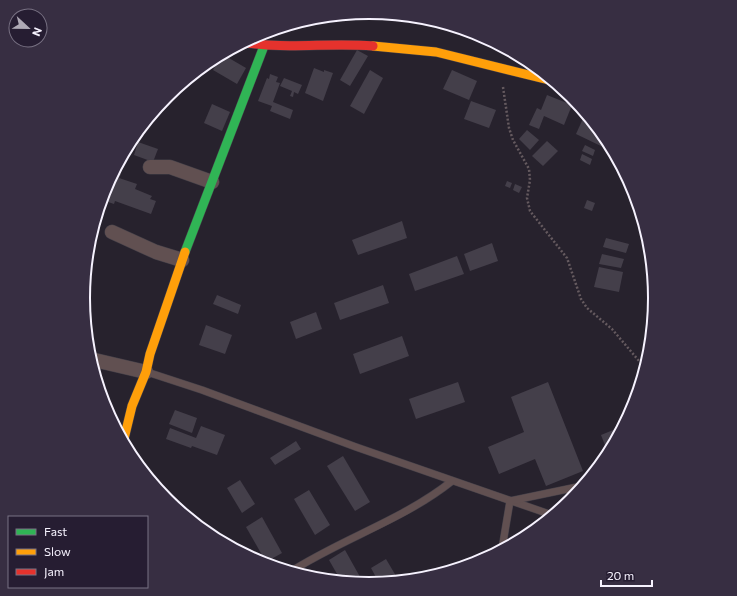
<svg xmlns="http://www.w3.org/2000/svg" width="737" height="596" font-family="Commissioner,sans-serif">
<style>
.building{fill:#443f4a}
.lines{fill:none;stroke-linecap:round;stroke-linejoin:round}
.lane-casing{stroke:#444049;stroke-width:8}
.street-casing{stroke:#444049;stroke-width:15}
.fast-casing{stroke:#444049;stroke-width:10}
.slow-casing{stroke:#444049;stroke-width:10}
.jam-casing{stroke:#444049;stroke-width:10}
.path{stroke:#655a5f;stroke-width:2.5;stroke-dasharray:2 2;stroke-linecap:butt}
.lane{stroke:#615051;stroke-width:7}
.street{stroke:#615051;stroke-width:14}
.fast{stroke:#30b455;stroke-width:9}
.slow{stroke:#ff9f0a;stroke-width:9}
.jam{stroke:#e5322d;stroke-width:9}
.rim{fill:none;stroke:#f6f2fe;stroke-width:2}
</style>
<rect width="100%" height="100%" fill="#27222d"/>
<!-- building -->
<g class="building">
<path d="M357 50 368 56 350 86 340 80Z"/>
<path d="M222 54 246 68 237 84 213 70Z"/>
<path d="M212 59 205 71 200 68 210 60Z"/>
<path d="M314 68 324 72V70L333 73 323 101 305 93Z"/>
<path d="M370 70 383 78 364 114 350 106Z"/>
<path d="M452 70 477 81 469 100 443 89Z"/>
<path d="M270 74 278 77 276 82 280 83 273 102 293 110 290 119 270 111 272 106 258 101 267 78 269 79Z"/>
<path d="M284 78 302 85 298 94 294 92 293 97 290 96 292 91 280 86Z"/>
<path d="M547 95 572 105 564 125 544 116 539 129 529 125 537 108 541 110Z"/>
<path d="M471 101 496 110 489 128 464 119Z"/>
<path d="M212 104 230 112 222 131 204 123Z"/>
<path d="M585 114 606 139 608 142 605 148 576 134Z"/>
<path d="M527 130 539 140 530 150 519 139Z"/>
<path d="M547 141 558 151 543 166 532 156Z"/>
<path d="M138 142 158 149 153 162 134 155Z"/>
<path d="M585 145 595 150 593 156 582 151Z"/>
<path d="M582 154 592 159 590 165 580 160Z"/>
<path d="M113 172 121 174 119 178 137 184 135 189 152 196 150 199 156 201 151 214 115 201 114 204 102 200Z"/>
<path d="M507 181 512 183 510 188 505 186Z"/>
<path d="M515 184 522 187 519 193 513 190Z"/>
<path d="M587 200 595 203 592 211 584 208Z"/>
<path d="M402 221 407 238 358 255 352 240Z"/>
<path d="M606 238 629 244 626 253 603 247Z"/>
<path d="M492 243 498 261 470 271 464 254Z"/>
<path d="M602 254 624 259 621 268 599 264Z"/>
<path d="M457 256 464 274 415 291 409 274Z"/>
<path d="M599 267 623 272 619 292 594 287Z"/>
<path d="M383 285 389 303 340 320 334 303Z"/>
<path d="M217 295 241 305 238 314 213 304Z"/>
<path d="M316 312 322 329 296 339 290 322Z"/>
<path d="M206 325 232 335 225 354 199 345Z"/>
<path d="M402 336 409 356 360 374 353 354Z"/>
<path d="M458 382 465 402 416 419 409 399Z"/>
<path d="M548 382 583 471 546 486 535 459 499 474 488 447 524 432 511 397Z"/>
<path d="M175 410 197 418 192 433 169 424Z"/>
<path d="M201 426 225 435 217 455 192 446 191 448 166 439 170 428 196 438Z"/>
<path d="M623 426 609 452 608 453 601 435Z"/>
<path d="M296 441 301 449 275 465 270 458Z"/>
<path d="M343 456 370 502 355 511 327 466Z"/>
<path d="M240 480 255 504 242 513 227 488Z"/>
<path d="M309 490 330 525 315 535 294 499Z"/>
<path d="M262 517 282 553 266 562 246 527Z"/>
<path d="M345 550 364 584 341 581 329 560Z"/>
<path d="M386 559 399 581 379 583 371 568Z"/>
</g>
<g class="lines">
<!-- lane casing -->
<g class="lane-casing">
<g id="lane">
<path d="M147 372 202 390 356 447 552 515"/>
<path d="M502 549 510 501 582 486"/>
<path d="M290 572C343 538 403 520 452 481"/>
</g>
</g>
<!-- street casing -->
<g class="street-casing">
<g id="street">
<path d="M150 167H170L212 182"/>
<path d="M112 232 156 252 182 260"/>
<path d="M90 359 146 372"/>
</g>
</g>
<!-- fast casing -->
<g class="fast-casing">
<path id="fast" d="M185 252 264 46"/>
</g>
<!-- slow casing -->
<g class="slow-casing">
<g id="slow">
<path d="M373 46 436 52 553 81"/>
<path d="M123 443 132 406 146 372 150 354 185 252"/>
</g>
</g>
<!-- jam casing -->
<g class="jam-casing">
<path id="jam" d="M243 42C286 50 329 42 373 46"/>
</g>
<!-- path -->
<path class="path" d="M503 87 509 128 513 140 529 169 530 180 527 198 530 211 567 258 581 299 587 308 612 329 645 368"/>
<!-- lane -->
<use href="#lane" class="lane"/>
<!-- street -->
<use href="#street" class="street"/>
<!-- fast -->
<use href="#fast" class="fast"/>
<!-- slow -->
<use href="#slow" class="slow"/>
<!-- jam -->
<use href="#jam" class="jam"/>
</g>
<!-- crop -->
<path d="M0 0H737V596H0ZM90 298a279 279 0 1 1 558 0a279 279 0 1 1-558 0Z" fill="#372e42" fill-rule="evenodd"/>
<path class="rim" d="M90 298a279 279 0 1 1 558 0a279 279 0 1 1-558 0Z"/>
<!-- legend -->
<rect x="8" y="516" width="140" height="72" fill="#261d32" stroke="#797284"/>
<rect x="16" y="529" width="20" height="6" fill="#30b455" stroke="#797284"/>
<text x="44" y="536" font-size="12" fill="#f6f2fe">Fast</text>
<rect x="16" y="549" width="20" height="6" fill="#ff9f0a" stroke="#797284"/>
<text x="44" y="556" font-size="12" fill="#f6f2fe">Slow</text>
<rect x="16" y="569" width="20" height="6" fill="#e5322d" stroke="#797284"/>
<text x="44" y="576" font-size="12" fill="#f6f2fe">Jam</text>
<!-- north arrow -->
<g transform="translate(28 28) rotate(112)"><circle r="19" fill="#261d32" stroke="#797284"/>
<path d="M0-3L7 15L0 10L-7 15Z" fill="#aea9b5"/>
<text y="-6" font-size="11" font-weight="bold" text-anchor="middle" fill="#f6f2fe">N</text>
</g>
<!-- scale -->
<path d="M601 580v6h51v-6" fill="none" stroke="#f6f2fe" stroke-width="2"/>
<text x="607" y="580" font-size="12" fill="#f6f2fe" stroke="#261d32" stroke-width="3" paint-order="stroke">20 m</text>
</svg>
